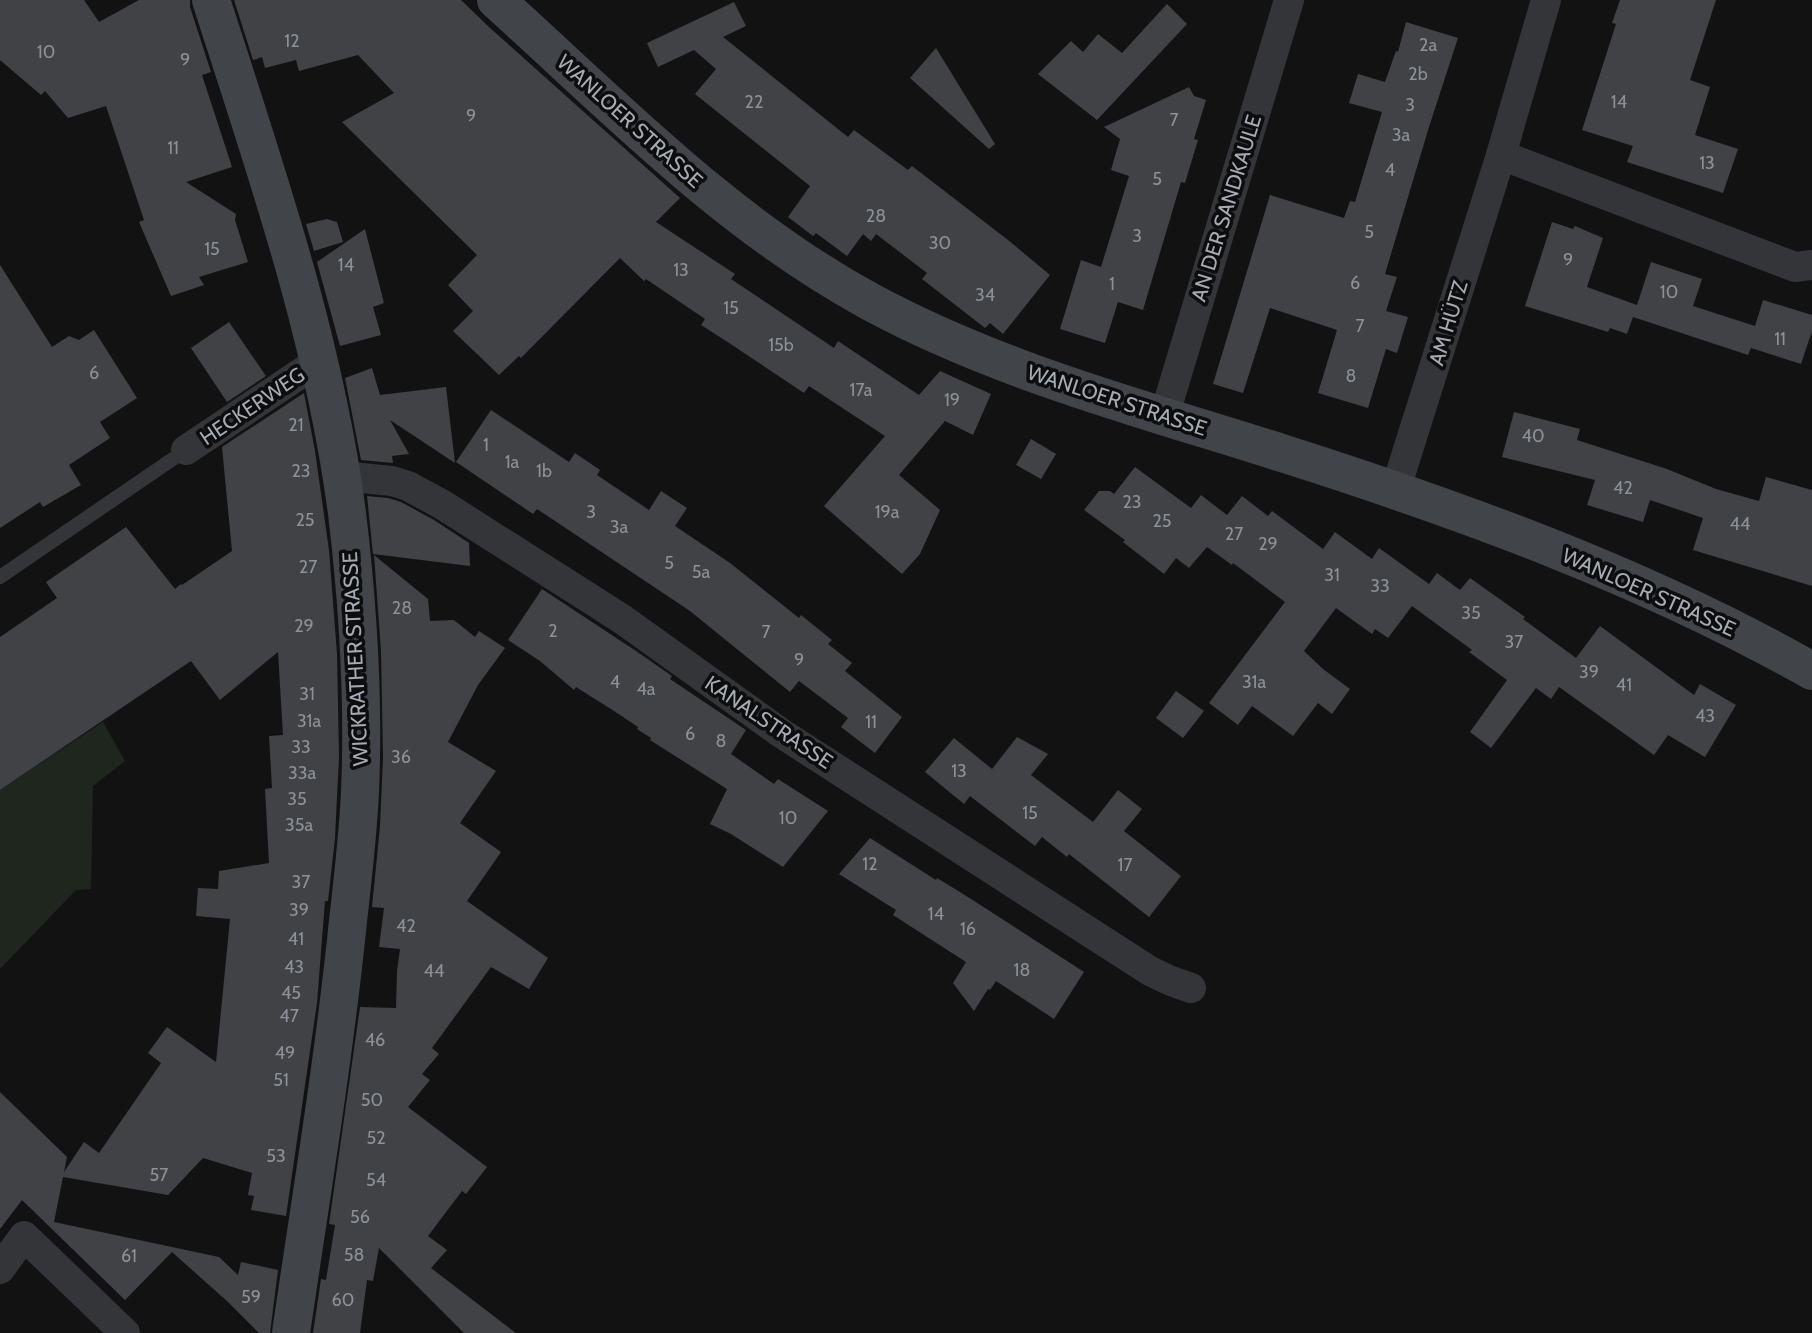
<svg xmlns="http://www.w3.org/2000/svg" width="1812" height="1333" font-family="Cabin,sans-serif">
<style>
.green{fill:#1e261e}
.building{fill:#414246}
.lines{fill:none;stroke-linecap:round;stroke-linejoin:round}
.lane{stroke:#333538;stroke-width:14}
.street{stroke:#333538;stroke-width:30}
.secondary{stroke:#414448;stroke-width:38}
.labels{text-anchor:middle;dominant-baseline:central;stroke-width:7;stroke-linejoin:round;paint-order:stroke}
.number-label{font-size:18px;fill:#8b9198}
.street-label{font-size:21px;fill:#a4abb4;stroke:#0d0d0e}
</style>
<rect width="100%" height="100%" fill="#121213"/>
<!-- green -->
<path class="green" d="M103 722 125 761 93 786 91 889 76 890 0 969V790Z"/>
<!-- building -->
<g class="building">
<path d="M0 0H84L99 22 139 0H190V7L211 72 202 75 232 167 186 182 236 214 235 220 248 262 199 277 204 285 171 296 139 222 144 220 106 106 68 118 45 91 41 95 0 60Z"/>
<path d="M234 0H461L489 27 680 198 656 222 735 274 731 279 834 348 838 341 919 395 940 371 991 394 973 435 945 421 899 475 940 510 920 554 902 574 824 506 885 436 809 386 804 393 726 341 701 325 705 319 646 279 644 281 620 258 521 358 519 356 499 375 453 331 473 311 448 285 477 255 342 122 394 93 358 55 299 71 296 60 265 68 262 57 253 60Z"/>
<path d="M1620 0H1716L1690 80 1710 87 1695 135 1738 149 1723 193 1627 162 1633 146 1582 130 1616 24 1612 23Z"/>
<path d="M734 2 746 26 723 37 848 137 854 130 908 170 912 166 1008 240 1050 275 1003 334 990 323 985 328 922 279 927 273 876 234 871 241 863 234 847 256 816 233 813 236 788 217 810 186 695 94 716 69 694 50 658 67 647 43Z"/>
<path d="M1167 4 1187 24 1097 120 1038 74 1071 41 1083 52 1098 34 1122 53Z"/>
<path d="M1406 22 1458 38 1429 127 1385 274 1397 277 1386 311 1408 317 1397 353 1386 349 1368 408 1318 393 1337 330 1270 308 1243 393 1213 384 1270 195 1344 218 1350 201 1355 202 1382 112 1349 103 1358 74 1385 82 1396 51 1398 52Z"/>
<path d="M936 48 995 144 989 149 910 78Z"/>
<path d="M1189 87 1194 96 1206 100 1194 139 1198 140 1185 183 1181 182 1143 310 1118 302 1105 343 1060 329 1081 260 1101 267 1129 176 1111 170 1120 139 1104 127Z"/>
<path d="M327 219 337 222 343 242 314 251 306 224Z"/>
<path d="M1552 222 1573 229 1575 226 1603 238 1587 287 1637 305 1651 262 1702 279 1693 306 1755 326 1763 300 1812 315V331L1801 364 1751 348 1748 355 1633 317 1627 334 1610 328 1608 332 1525 306Z"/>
<path d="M365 229 384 303 373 307 381 335 340 346 317 262Z"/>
<path d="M0 265 52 347 69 336 79 340 94 330 137 398 100 422 110 438 69 465 81 485 43 507 40 502 0 528Z"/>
<path d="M229 322 266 376 227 402 191 348Z"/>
<path d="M372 368 380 395 446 387 455 463 390 420 409 454 392 456 393 463 361 460 345 378Z"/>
<path d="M304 393 315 451 329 550 337 654 339 757 335 838 328 901H325L317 1003 286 1216 251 1210 254 1196 248 1195 252 1173 203 1158 168 1195 63 1177 54 1222 219 1257 238 1275 241 1262 278 1270 270 1333H259L228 1302 172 1252 125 1300 22 1200 0 1229V1092L67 1157 64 1172 84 1142 99 1153 161 1063 148 1053 167 1027 216 1062 230 919 196 916 198 888 218 889 219 871 269 863 265 789 272 788 269 736 283 735 278 652 220 700 191 661 0 790V637L57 598 46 582 126 527 175 589 181 584 182 585 232 551 222 447Z"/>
<path d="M491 410 569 462 575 453 600 470 597 475 649 510 661 491 687 508 675 526 730 563 799 618 801 615 832 640 828 644 852 663 845 671 902 717 875 753 841 727 848 718 799 681 790 692 690 611 537 509 533 514 456 462Z"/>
<path d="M1514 412 1580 429 1577 440 1667 469 1716 489 1759 501 1766 477 1812 490V586L1693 550 1703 518 1650 500 1643 522 1587 505 1595 480 1502 457Z"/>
<path d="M1031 439 1056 454 1041 479 1016 465Z"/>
<path d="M1135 467 1191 508 1201 495 1227 515 1242 496 1268 516 1272 511 1323 549 1335 532 1372 559 1379 548 1429 584 1437 573 1460 590 1470 578 1525 617 1523 619 1576 658 1600 626 1694 695 1700 684 1736 705 1705 757 1668 735 1654 755 1559 687 1551 699 1536 688 1491 748 1470 732 1507 680 1469 652 1472 650 1412 606 1388 638 1375 629 1372 634 1336 608 1304 651 1323 669 1350 689 1332 714 1318 703 1293 736 1252 706 1238 725 1209 703 1285 602 1233 563 1232 565 1207 547 1189 568 1176 558 1164 574 1123 542 1125 540 1084 510 1099 491H1110L1114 494Z"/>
<path d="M367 496 388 498 401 502 434 520 469 543 470 566 373 554Z"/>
<path d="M374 555 428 599 430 621 454 620 475 637 479 631 505 648 478 685 448 742 496 771 460 823 501 852 467 901 548 958 529 989 491 967 432 1048 439 1054 422 1074 430 1080 408 1107 487 1167 466 1194 462 1191 428 1236 447 1250 431 1268 516 1333H464L379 1248 373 1281 367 1280 360 1333H313L321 1279 326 1280 335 1225 329 1224 360 1007 396 1008 397 971 400 949 379 947 384 908 372 907 380 826 383 758 381 651Z"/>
<path d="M542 589 636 651 672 676 670 679 746 730 731 754 774 784 778 779 828 811 783 867 731 834 710 824 727 789 650 740 651 738 637 729 638 727 614 711 576 687 574 690 540 661 508 640Z"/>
<path d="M1176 691 1204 711 1183 738 1156 718Z"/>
<path d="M1017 737 1048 754 1031 775 1093 822 1118 790 1142 809 1124 831 1181 876 1149 917 1069 854 1067 857 1042 837 1035 846 970 796 964 804 925 772 954 738 992 769Z"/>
<path d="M870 838 936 880 937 878 968 897 1084 972 1054 1019 996 981 990 990 988 989 974 1011 953 983 966 962 893 915 896 910 839 874Z"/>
</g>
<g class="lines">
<!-- lane -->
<path class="lane" d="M0 577 186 450"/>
<!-- street -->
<g class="street">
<path d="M1501 155 1795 267 1812 265"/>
<path d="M1164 417 1289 0"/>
<path d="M186 450 319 361"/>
<path d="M341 476 392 481 408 486 443 505 622 619 781 733 1150 971 1171 981 1191 988"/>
<path d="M1395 491 1501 155 1546 0"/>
<path d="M0 1269 24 1236 125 1333"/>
</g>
<!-- secondary -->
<g class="secondary">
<path d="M211 0C265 168 324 337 347 513 358 605 364 700 360 792 358 835 353 878 348 921 334 1059 311 1196 291 1333"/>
<path d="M496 0C616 108 726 223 869 301 1000 372 1144 409 1285 454 1464 511 1648 578 1812 671"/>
</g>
</g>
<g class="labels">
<!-- number labels -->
<g class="number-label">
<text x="292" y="41">12</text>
<text x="1428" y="45">2a</text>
<text x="46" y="52">10</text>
<text x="185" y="60">9</text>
<text x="1418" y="74">2b</text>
<text x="754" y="102">22</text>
<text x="1619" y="102">14</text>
<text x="1410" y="105">3</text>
<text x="471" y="116">9</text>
<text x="1174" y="120">7</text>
<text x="1401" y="135">3a</text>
<text x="173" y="148">11</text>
<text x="1707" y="163">13</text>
<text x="1390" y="170">4</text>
<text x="1157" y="179">5</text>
<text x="876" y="216">28</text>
<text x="1369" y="232">5</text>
<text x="1137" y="236">3</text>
<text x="940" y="243">30</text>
<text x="212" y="249">15</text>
<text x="1568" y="260">9</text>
<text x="346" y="265">14</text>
<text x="681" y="270">13</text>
<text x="1355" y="283">6</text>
<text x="1112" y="284">1</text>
<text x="1669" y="292">10</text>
<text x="985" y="295">34</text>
<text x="731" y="308">15</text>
<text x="1360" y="326">7</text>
<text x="1780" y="339">11</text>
<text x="781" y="345">15b</text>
<text x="94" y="373">6</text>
<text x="1351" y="376">8</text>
<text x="861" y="390">17a</text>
<text x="952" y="400">19</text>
<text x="296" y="425">21</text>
<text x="1533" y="436">40</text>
<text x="486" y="445">1</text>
<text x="512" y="462">1a</text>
<text x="301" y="471">23</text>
<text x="544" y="471">1b</text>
<text x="1623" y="488">42</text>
<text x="1132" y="502">23</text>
<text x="591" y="512">3</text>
<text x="887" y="512">19a</text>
<text x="305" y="520">25</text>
<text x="1162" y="521">25</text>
<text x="1740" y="524">44</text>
<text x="619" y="527">3a</text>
<text x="1234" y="534">27</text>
<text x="1268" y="544">29</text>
<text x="669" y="563">5</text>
<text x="308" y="567">27</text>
<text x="701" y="572">5a</text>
<text x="1332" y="575">31</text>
<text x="1380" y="586">33</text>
<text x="402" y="608">28</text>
<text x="1471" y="613">35</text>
<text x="304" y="626">29</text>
<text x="553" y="631">2</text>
<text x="766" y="632">7</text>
<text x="1514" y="642">37</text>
<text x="799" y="660">9</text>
<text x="1589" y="672">39</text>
<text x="615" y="682">4</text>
<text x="1254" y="682">31a</text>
<text x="1624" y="685">41</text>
<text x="646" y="689">4a</text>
<text x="307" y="694">31</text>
<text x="1705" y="716">43</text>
<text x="309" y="721">31a</text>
<text x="871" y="722">11</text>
<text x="690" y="734">6</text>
<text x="721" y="741">8</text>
<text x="301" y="747">33</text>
<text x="401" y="757">36</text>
<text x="959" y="771">13</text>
<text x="302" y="773">33a</text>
<text x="297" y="799">35</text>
<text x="1030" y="813">15</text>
<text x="788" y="818">10</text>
<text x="299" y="825">35a</text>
<text x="870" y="864">12</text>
<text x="1125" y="865">17</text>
<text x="301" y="882">37</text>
<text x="299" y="910">39</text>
<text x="936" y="914">14</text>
<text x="406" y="926">42</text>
<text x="968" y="929">16</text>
<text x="296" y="939">41</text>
<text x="294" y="967">43</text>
<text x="1022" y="970">18</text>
<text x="434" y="971">44</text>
<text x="291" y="993">45</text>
<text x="289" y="1016">47</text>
<text x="375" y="1040">46</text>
<text x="285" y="1053">49</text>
<text x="281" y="1080">51</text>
<text x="372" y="1100">50</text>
<text x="376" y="1138">52</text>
<text x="276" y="1156">53</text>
<text x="159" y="1175">57</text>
<text x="376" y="1180">54</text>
<text x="360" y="1217">56</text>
<text x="354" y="1255">58</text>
<text x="129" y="1256">61</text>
<text x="251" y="1297">59</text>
<text x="343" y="1300">60</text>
</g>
<!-- street labels -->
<g class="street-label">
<text transform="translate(630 121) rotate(42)">WANLOER STRASSE</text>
<text transform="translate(1226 208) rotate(-73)">AN DER SANDKAULE</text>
<text transform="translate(1448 323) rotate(-73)">AM HÜTZ</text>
<text transform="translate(1117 400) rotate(18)">WANLOER STRASSE</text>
<text transform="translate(252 406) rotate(-34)">HECKERWEG</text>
<text transform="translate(1649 592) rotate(24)">WANLOER STRASSE</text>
<text transform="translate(355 659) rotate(-93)">WICKRATHER STRASSE</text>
<text transform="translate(769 722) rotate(34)">KANALSTRASSE</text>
</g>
</g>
</svg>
